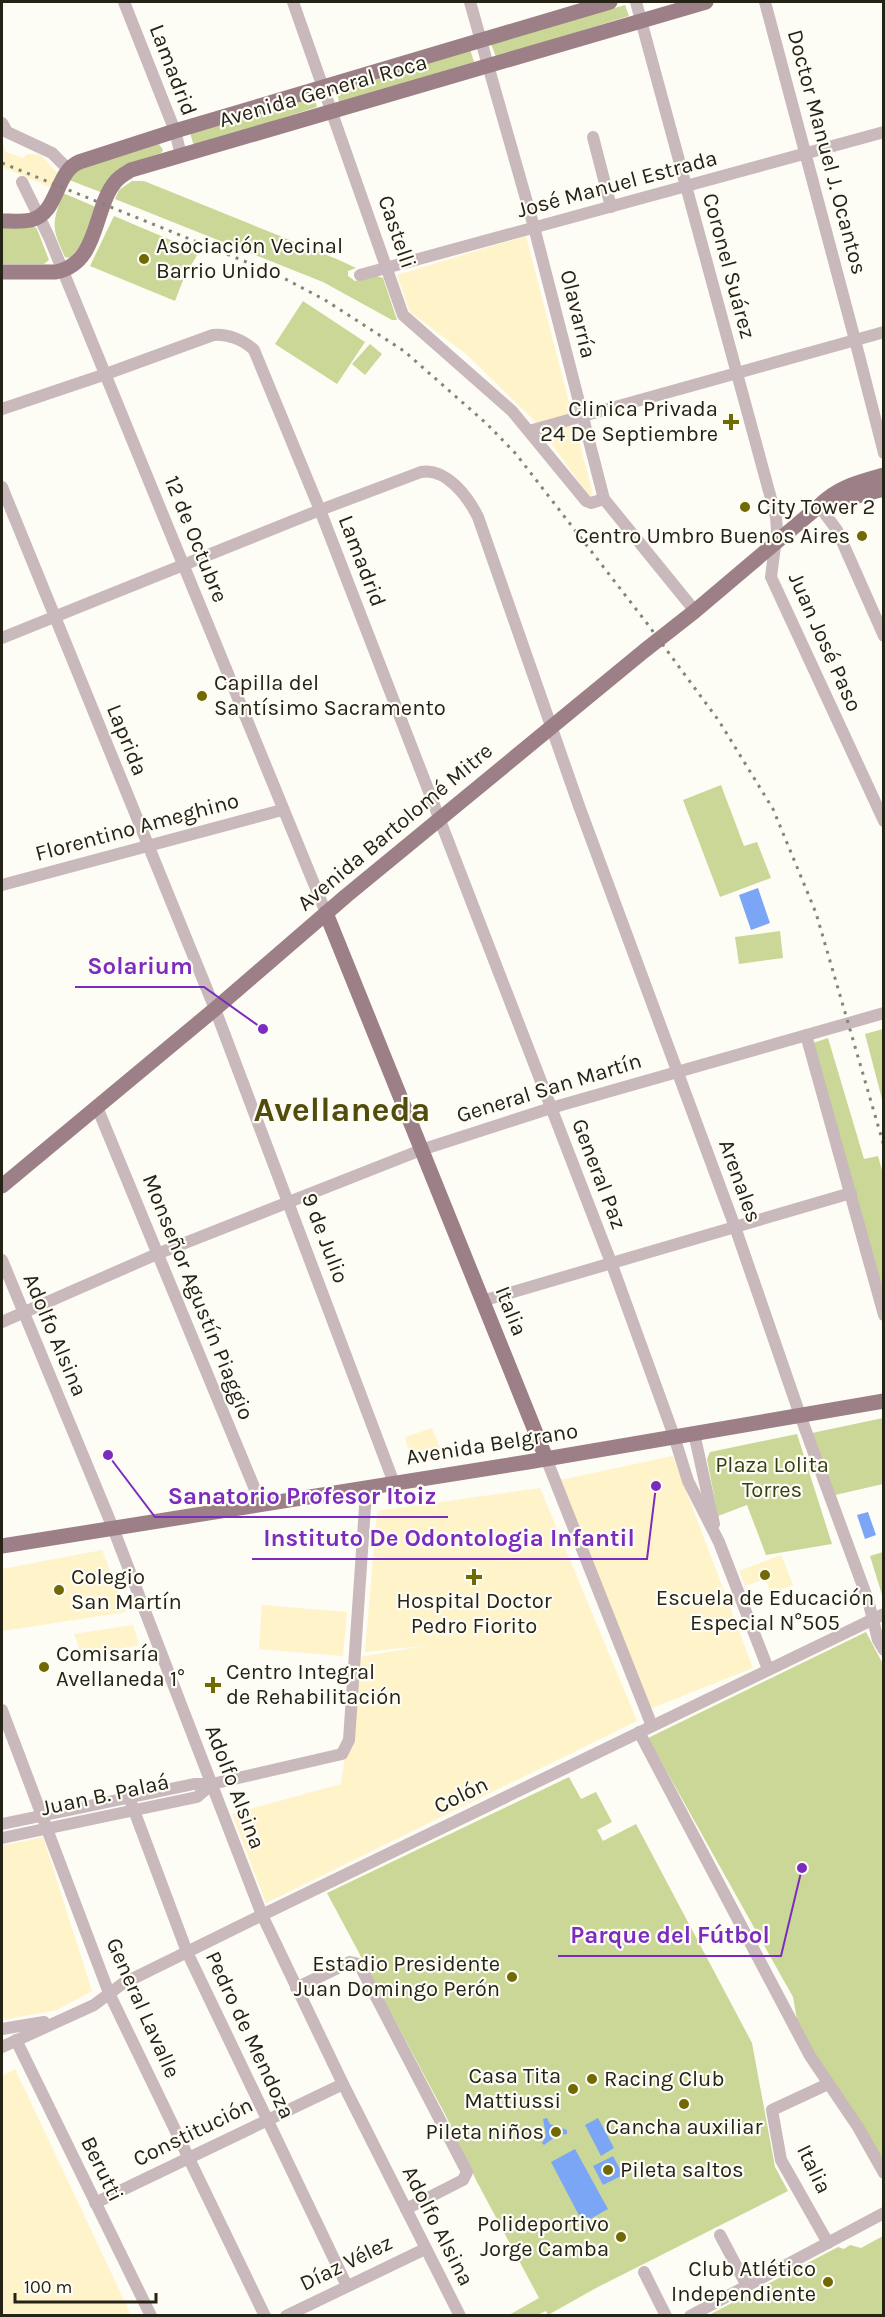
<svg xmlns="http://www.w3.org/2000/svg" width="885" height="2317" font-family="Karla,sans-serif">
<style>
.built{fill:#fff3ca}
.green{fill:#cbd796}
.water{fill:#7ba6f6}
.lines{fill:none;stroke-linecap:round;stroke-linejoin:round}
.minor{stroke:#c9b8bc;stroke-width:12}
.major{stroke:#9d7f87;stroke-width:15}
.rail{stroke:#86847a;stroke-width:3;stroke-dasharray:3 6;stroke-linecap:butt}
.poi-dot{fill:#716901;stroke:#fdfcf5;stroke-width:2}
.labels{text-anchor:middle;dominant-baseline:central;stroke-width:4.5;stroke-linejoin:round;paint-order:stroke}
.street-label{font-size:22px;fill:#252216;stroke:#fdfcf5}
.poi-label{font-size:22px;fill:#252216;stroke:#fdfcf5;text-anchor:start}
.park-label{font-size:22px;fill:#383e14;stroke:#fdfcf5}
.town-label{font-size:34px;font-weight:bold;fill:#514c0c;stroke:#fdfcf5}
.leader{fill:none;stroke:#7b2cbf;stroke-width:2}
.callout-dot{fill:#7b2cbf;stroke:#fdfcf5;stroke-width:2}
.callout-label{font-size:24px;text-anchor:middle;font-weight:bold;fill:#7b2cbf;stroke:#fdfcf5;stroke-width:4.5;stroke-linejoin:round;paint-order:stroke}
</style>
<rect width="100%" height="100%" fill="#fdfcf5"/>
<!-- built -->
<g class="built">
<path d="M2 141 6 152 23 158 27 154 41 155 59 175 50 187 2 167Z"/>
<path d="M526 236 593 495 589 496 537 423 466 354 410 312 397 275Z"/>
<path d="M432 1428 444 1458 412 1464 405 1437Z"/>
<path d="M673 1456 753 1668 647 1710 560 1480Z"/>
<path d="M540 1488 637 1721 266 1903 232 1814 341 1784 360 1657 430 1645 365 1652 377 1511Z"/>
<path d="M102 1550 126 1612 2 1631V1569Z"/>
<path d="M781 1555 793 1585 771 1593 765 1579 745 1586 739 1571Z"/>
<path d="M262 1605 347 1612 343 1656 259 1649Z"/>
<path d="M133 1625 139 1645 82 1656 74 1634Z"/>
<path d="M43 1837 92 1991 57 2010 2 2020V1846Z"/>
<path d="M15 2069 131 2315H2V2076Z"/>
</g>
<!-- green -->
<g class="green">
<path d="M625 5 629 16 496 57 491 44Z"/>
<path d="M470 49 474 62 339 103 337 90Z"/>
<path d="M314 96 317 107 194 146 190 133Z"/>
<path d="M159 144 163 150 161 153 125 167 103 193 69 180 75 170Z"/>
<path d="M132 181H144L339 260 356 268 348 271V276L355 281 374 275 383 278 397 320H392L323 282 115 199 119 190Z"/>
<path d="M63 193 96 207 82 244 70 258 65 257C51 227 52 224 63 193Z"/>
<path d="M114 216 199 252 185 275 175 301 90 266Z"/>
<path d="M2 226H33L37 229 49 260 44 264H2Z"/>
<path d="M303 301 365 342 337 384 275 344Z"/>
<path d="M370 344 382 354 365 375 352 364Z"/>
<path d="M721 785 744 846 757 842 771 878 720 897 683 800Z"/>
<path d="M780 931 783 958 739 964 735 937Z"/>
<path d="M883 1029H884L883 1103 865 1034Z"/>
<path d="M828 1038 864 1159 878 1156 884 1177 883 1303 813 1043Z"/>
<path d="M883 1418V1484L835 1495 812 1433Z"/>
<path d="M797 1434 832 1544 766 1555 747 1505 718 1516 707 1459 710 1452Z"/>
<path d="M883 1552 884 1598H883L870 1556Z"/>
<path d="M866 1632 884 1666 883 2165 817 2059 797 2020 793 1997 648 1738Z"/>
<path d="M569 1777 581 1799 596 1792 612 1822 597 1830 603 1841 636 1824 752 2043 775 2167 788 2191 596 2288 548 2315 546 2311 537 2315H509L539 2298 476 2180 446 2116 327 1893Z"/>
<path d="M883 2236V2315H709L838 2247 844 2249 850 2245 861 2248Z"/>
</g>
<!-- water -->
<g class="water">
<path d="M758 888 770 923 751 930 739 895Z"/>
<path d="M868 1512 876 1535 865 1539 857 1515Z"/>
<path d="M547 2118 550 2124 567 2130V2134L558 2135 544 2145 542 2143 546 2136 543 2119Z"/>
<path d="M598 2118 614 2148 601 2156 585 2125Z"/>
<path d="M575 2149 608 2209 583 2223 551 2162Z"/>
<path d="M613 2156 623 2175 603 2185 593 2166Z"/>
</g>
<g class="lines">
<!-- minor -->
<g class="minor">
<path d="M124 2 175 131 181 155"/>
<path d="M293 2 403 315 512 411 586 501 591 503 604 499"/>
<path d="M470 2 534 227 604 499 695 611"/>
<path d="M636 2 776 517 777 530 771 577 884 821"/>
<path d="M765 2 855 340 884 453"/>
<path d="M2 123 7 132 52 153 68 169"/>
<path d="M593 137 611 207"/>
<path d="M22 182 49 237 326 913"/>
<path d="M360 275 884 132"/>
<path d="M2 409 106 374 213 335C226 333 244 340 254 350L320 510 612 1265 674 1436 688 1481 719 1542 768 1669"/>
<path d="M529 431 884 332"/>
<path d="M2 487 215 1009 394 1483"/>
<path d="M819 506 837 530 884 636"/>
<path d="M2 638 320 510 421 472C446 467 468 497 478 517L579 806 735 1227 800 1415 868 1600 878 1640 884 1650"/>
<path d="M2 885 282 810"/>
<path d="M806 1035 884 1315"/>
<path d="M97 1107 261 1504"/>
<path d="M2 1260 113 1528 262 1915 343 2084 460 2316"/>
<path d="M482 1301 851 1193"/>
<path d="M2 1322 157 1254 421 1150 551 1108 884 1013"/>
<path d="M694 1433 714 1524"/>
<path d="M546 1458 652 1726"/>
<path d="M2 1710 109 1993 265 2316"/>
<path d="M639 1732 810 2056 858 2127 884 2173"/>
<path d="M129 1797 187 1952 347 2286"/>
<path d="M2 1824 194 1784H212L342 1754 349 1740 365 1507 369 1487"/>
<path d="M2 1838 197 1797 212 1784"/>
<path d="M296 1988 350 1962 359 1964 467 2172 463 2180 406 2209"/>
<path d="M2 2029 44 2022"/>
<path d="M16 2040 151 2316"/>
<path d="M2 2047 94 2005 122 1984 262 1915 884 1614"/>
<path d="M95 2203 343 2084"/>
<path d="M720 2235 747 2286"/>
<path d="M828 2243 781 2160 772 2110 828 2084"/>
<path d="M644 2272 666 2316"/>
<path d="M286 2316 425 2249"/>
<path d="M690 2316 884 2213"/>
</g>
<!-- major -->
<g class="major">
<path d="M2 221C11 221 22 222 31 220 59 213 55 172 79 162L175 131 610 2"/>
<path d="M2 272H56C100 263 93 207 116 181 120 176 126 173 131 170L706 2"/>
<path d="M819 506 884 489"/>
<path d="M326 913 546 1458"/>
<path d="M2 1186 215 1009 346 896 644 651 695 611 819 506C837 487 859 482 884 475"/>
<path d="M2 1546 528 1462 884 1401"/>
</g>
<!-- rail -->
<path class="rail" d="M2 163 276 274 325 300 404 351 487 424 516 454 646 622 719 721 773 809 816 913 884 1146"/>
</g>
<!-- markers -->
<g class="poi-dot">
<circle cx="144" cy="259" r="6"/>
<path d="M728 413h6v6h6v6h-6v6h-6v-6h-6v-6h6z"/>
<circle cx="745" cy="507" r="6"/>
<circle cx="862" cy="536" r="6"/>
<circle cx="202" cy="696" r="6"/>
<circle cx="765" cy="1575" r="6"/>
<path d="M471 1568h6v6h6v6h-6v6h-6v-6h-6v-6h6z"/>
<circle cx="59" cy="1590" r="6"/>
<circle cx="44" cy="1667" r="6"/>
<path d="M210 1676h6v6h6v6h-6v6h-6v-6h-6v-6h6z"/>
<circle cx="512" cy="1977" r="6"/>
<circle cx="592" cy="2079" r="6"/>
<circle cx="573" cy="2089" r="6"/>
<circle cx="684" cy="2104" r="6"/>
<circle cx="556" cy="2132" r="6"/>
<circle cx="608" cy="2170" r="6"/>
<circle cx="621" cy="2237" r="6"/>
<circle cx="828" cy="2282" r="6"/>
</g>
<g class="labels">
<!-- street labels -->
<g class="street-label">
<text transform="translate(173 70) rotate(69)">Lamadrid</text>
<text transform="translate(323 91) rotate(-16)">Avenida General Roca</text>
<text transform="translate(827 152) rotate(75)">Doctor Manuel J. Ocantos</text>
<text transform="translate(617 184) rotate(-15)">José Manuel Estrada</text>
<text transform="translate(397 232) rotate(71)">Castelli</text>
<text transform="translate(729 266) rotate(75)">Coronel Suárez</text>
<text transform="translate(578 314) rotate(76)">Olavarría</text>
<text transform="translate(196 539) rotate(68)">12 de Octubre</text>
<text transform="translate(362 561) rotate(69)">Lamadrid</text>
<text transform="translate(825 642) rotate(66)">Juan José Paso</text>
<text transform="translate(127 740) rotate(68)">Laprida</text>
<text transform="translate(137 827) rotate(-15)">Florentino Ameghino</text>
<text transform="translate(395 827) rotate(-40)">Avenida Bartolomé Mitre</text>
<text transform="translate(549 1088) rotate(-17)">General San Martín</text>
<text transform="translate(599 1174) rotate(69)">General Paz</text>
<text transform="translate(740 1181) rotate(70)">Arenales</text>
<text transform="translate(325 1238) rotate(69)">9 de Julio</text>
<text transform="translate(198 1297) rotate(68)">Monseñor Agustín Piaggio</text>
<text transform="translate(511 1311) rotate(68)">Italia</text>
<text transform="translate(55 1335) rotate(67)">Adolfo Alsina</text>
<text transform="translate(492 1444) rotate(-9)">Avenida Belgrano</text>
<text transform="translate(235 1787) rotate(69)">Adolfo Alsina</text>
<text transform="translate(105 1795) rotate(-12)">Juan B. Palaá</text>
<text transform="translate(461 1795) rotate(-26)">Colón</text>
<text transform="translate(143 2008) rotate(66)">General Lavalle</text>
<text transform="translate(250 2035) rotate(65)">Pedro de Mendoza</text>
<text transform="translate(193 2132) rotate(-26)">Constitución</text>
<text transform="translate(102 2169) rotate(64)">Berutti</text>
<text transform="translate(814 2169) rotate(64)">Italia</text>
<text transform="translate(438 2226) rotate(63)">Adolfo Alsina</text>
<text transform="translate(346 2263) rotate(-26)">Díaz Vélez</text>
</g>
<!-- poi labels -->
<g class="poi-label">
<text x="156" y="246">Asociación Vecinal<tspan x="156" dy="25">Barrio Unido</tspan></text>
<text x="718" y="409" text-anchor="end">Clinica Privada<tspan x="718" dy="25">24 De Septiembre</tspan></text>
<text x="757" y="507">City Tower 2</text>
<text x="850" y="536" text-anchor="end">Centro Umbro Buenos Aires</text>
<text x="214" y="683">Capilla del<tspan x="214" dy="25">Santísimo Sacramento</tspan></text>
<text x="71" y="1577">Colegio<tspan x="71" dy="25">San Martín</tspan></text>
<text x="765" y="1598" text-anchor="middle">Escuela de Educación<tspan x="765" dy="25">Especial N°505</tspan></text>
<text x="474" y="1601" text-anchor="middle">Hospital Doctor<tspan x="474" dy="25">Pedro Fiorito</tspan></text>
<text x="56" y="1654">Comisaría<tspan x="56" dy="25">Avellaneda 1°</tspan></text>
<text x="226" y="1672">Centro Integral<tspan x="226" dy="25">de Rehabilitación</tspan></text>
<text x="500" y="1964" text-anchor="end">Estadio Presidente<tspan x="500" dy="25">Juan Domingo Perón</tspan></text>
<text x="561" y="2076" text-anchor="end">Casa Tita<tspan x="561" dy="25">Mattiussi</tspan></text>
<text x="604" y="2079">Racing Club</text>
<text x="684" y="2127" text-anchor="middle">Cancha auxiliar</text>
<text x="544" y="2132" text-anchor="end">Pileta niños</text>
<text x="620" y="2170">Pileta saltos</text>
<text x="609" y="2224" text-anchor="end">Polideportivo<tspan x="609" dy="25">Jorge Camba</tspan></text>
<text x="816" y="2269" text-anchor="end">Club Atlético<tspan x="816" dy="25">Independiente</tspan></text>
</g>
<!-- park labels -->
<g class="park-label">
<text x="772" y="1465">Plaza Lolita<tspan x="772" dy="25">Torres</tspan></text>
</g>
<!-- town labels -->
<g class="town-label">
<text x="342" y="1110">Avellaneda</text>
</g>
</g>
<!-- callouts -->
<path class="leader" d="M263 1029L204 987H75M108 1455L155 1517H448M656 1486L647 1559H252M802 1868L781 1956H558"/>
<g class="callout-dot">
<circle cx="263" cy="1029" r="6"/>
<circle cx="108" cy="1455" r="6"/>
<circle cx="656" cy="1486" r="6"/>
<circle cx="802" cy="1868" r="6"/>
</g>
<g class="callout-label">
<text x="140" y="974">Solarium</text>
<text x="302" y="1504">Sanatorio Profesor Itoiz</text>
<text x="449" y="1546">Instituto De Odontologia Infantil</text>
<text x="670" y="1943">Parque del Fútbol</text>
</g>
<!-- border -->
<rect width="885" height="2317" fill="none" stroke="#252216" stroke-width="6"/>
<!-- scale -->
<path d="M15 2293v9h141v-9" fill="none" stroke="#252216" stroke-width="3"/>
<text x="24" y="2293" font-size="18" fill="#252216" stroke="#fdfcf5" stroke-width="4.5" paint-order="stroke">100 m</text>
</svg>
